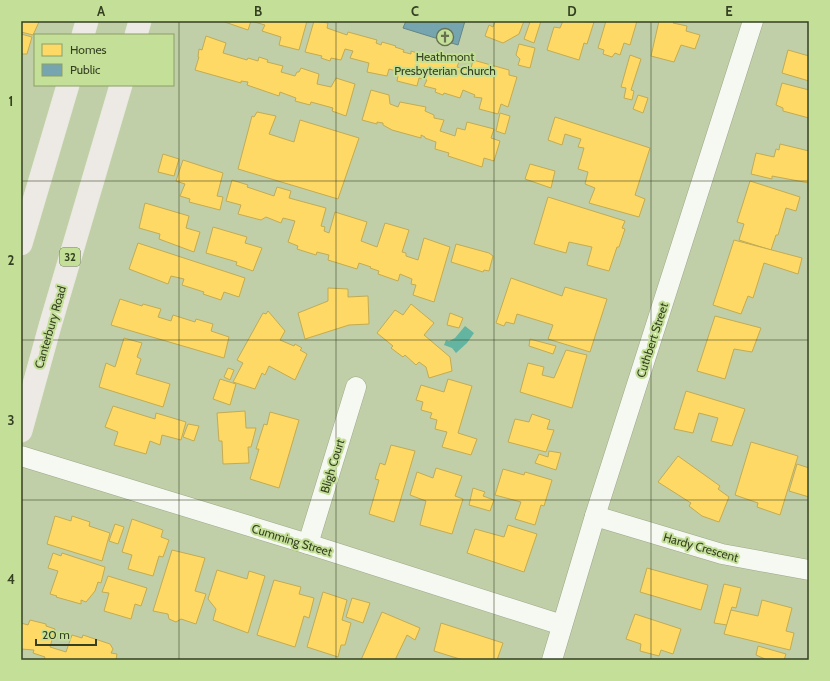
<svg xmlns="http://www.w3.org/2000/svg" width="830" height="681" font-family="Cabin,sans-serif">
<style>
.water{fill:#63b5a1}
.homes{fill:#ffd966;stroke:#c2ab52}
.public{fill:#76a5af;stroke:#628785}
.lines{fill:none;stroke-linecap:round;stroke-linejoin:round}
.street-casing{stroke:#9ca788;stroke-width:21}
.primary-casing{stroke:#e3e9d7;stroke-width:23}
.street{stroke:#f6f8f2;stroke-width:20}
.primary{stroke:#ede9e5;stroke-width:22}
.grid{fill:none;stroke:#354022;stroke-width:1;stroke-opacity:0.55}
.labels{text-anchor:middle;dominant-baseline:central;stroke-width:4;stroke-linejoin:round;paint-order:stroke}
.shield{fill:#c4df97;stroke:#607045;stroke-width:1}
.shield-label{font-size:11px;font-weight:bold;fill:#354022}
.poi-label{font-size:12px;fill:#354022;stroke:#c4df97}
.street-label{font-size:12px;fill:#354022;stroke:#c4df97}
.neatline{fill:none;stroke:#354022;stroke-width:1.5}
.grid-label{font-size:13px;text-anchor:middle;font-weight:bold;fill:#354022}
</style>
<rect width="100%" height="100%" fill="#c0cfa7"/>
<!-- water -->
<path class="water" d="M465 326 474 333 467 343 456 353 452 348 444 345 446 340 449 341 455 338Z"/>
<!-- homes -->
<g class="homes">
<path d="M21 21 39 22 33 35 21 32Z"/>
<path d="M222 21H251L248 30Z"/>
<path d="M251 21H307L299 50 279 45 281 37 262 31 265 25Z"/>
<path d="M314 21 328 23 327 28 347 35 348 32 377 40 376 43 381 45 382 42 396 46 395 47 404 50 403 52 411 54V51L435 59 437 51 460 59 457 67 468 70 467 73H470L473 60 509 70V75L517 77 508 107 501 104 498 114 479 109 482 98 474 97 475 95 463 90 460 98 444 93 443 95 435 92 436 89 424 86 427 80 419 78 417 86 397 81 398 76 395 75 396 71 389 69 387 76 367 72 369 63 350 58 353 51 345 49 341 60 331 58 330 61 321 58 322 56 305 52Z"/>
<path d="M493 21H524L519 34 503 43 485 36 489 25 493 27 495 22Z"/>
<path d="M525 21H541L534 43 524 39 530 22Z"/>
<path d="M563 21 594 22 587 44 584 43 579 60 547 50 554 27 560 28Z"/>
<path d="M606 21H637L630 45 624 43 620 55 615 53 612 57 603 54 604 50 598 48Z"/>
<path d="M659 21H674L673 23 687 26 686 31 700 35 695 49 681 45 674 62 651 56Z"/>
<path d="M21 34 32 37 27 54H21Z"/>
<path d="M206 36 226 43 223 53 247 60 248 58 258 61 259 57 268 60 267 62 283 66 281 72 295 76 297 72H299L301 68 319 74 317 84 331 87 336 78 355 84 346 116 332 111 333 108 311 102 310 105 295 101 296 98 280 92 279 96 247 85 248 82 241 81V83L195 70 199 57H198L199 49 202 50Z"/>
<path d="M519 44 535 48 530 68 518 65 520 59 516 55Z"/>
<path d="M788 50 809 56V81L782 73Z"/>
<path d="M630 55 641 59 631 90 634 91 632 100 624 98 626 88 621 87Z"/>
<path d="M782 83 809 90V118L783 111V108L776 105Z"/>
<path d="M371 90 389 95 390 104 398 107 400 102 426 107 425 111 434 115V118L444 120 440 131 455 136 457 128 465 130 467 122 494 129 491 138 500 141 494 161 484 158 482 167 448 156 449 153 435 149 436 142 425 138V137L421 135V138L392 130 383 125V123L377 122V124L362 120Z"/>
<path d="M638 95 648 98 643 113 633 109Z"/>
<path d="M257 112 276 116 269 134 294 142 300 120 359 138 338 199 238 169 252 116 254 117Z"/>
<path d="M500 113 510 116 505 134 496 131Z"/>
<path d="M555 117 650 148 635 195 645 199 639 217 589 203 595 188 585 184 588 172 578 169 584 148 578 147 581 139 565 134 562 145 548 140Z"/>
<path d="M780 144 809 151V183L772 176V179L751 174 756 153 774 157 776 149 779 150Z"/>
<path d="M163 154 179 159 174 176 158 172Z"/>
<path d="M183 160 223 173 217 196 223 197 220 210 189 202 190 199 180 196 185 184 176 181Z"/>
<path d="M530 164 555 171 551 188 525 179Z"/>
<path d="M232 180 248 185 247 187 274 196 277 187 291 191 289 198 326 208 321 226 325 227 324 231 329 233 335 212 367 222 361 241 377 247 385 223 409 230 402 252 406 253V256L418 260 424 238 450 247 434 302 413 295 416 285 411 284 412 279 400 274 398 281 378 274 379 271 370 268 371 267 359 263 357 269 328 260 329 255 317 252 316 255 297 249 298 246 288 242 295 221 283 218 281 223 266 217 261 220 238 214 241 205 226 201Z"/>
<path d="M750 181 800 197 796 211 786 208 778 235H776L771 250 739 240 744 224 737 222Z"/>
<path d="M548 197 625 221 622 228 625 229 619 247H617L609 271 587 265 592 247 569 242 566 253 534 244Z"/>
<path d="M145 203 189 216 186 228 200 232 194 252 159 239 160 234 139 228Z"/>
<path d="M213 227 247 237 245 243 262 248 253 271 236 265 237 262 206 253Z"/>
<path d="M734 240 802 258 798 274 764 263 753 298 748 296 741 314 713 305Z"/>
<path d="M138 243 245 278 239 297 224 292 221 300 203 294 204 292 182 285 184 279 171 276 168 284 129 269Z"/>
<path d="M456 244 489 253 493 256 489 271 484 270 483 272 451 262Z"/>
<path d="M511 278 562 296 565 287 607 299 590 352 548 339 553 325 517 314 514 324 506 322 504 326 496 323Z"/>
<path d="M328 288 348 289V297L368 296 369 324 349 325 305 339 298 313 328 301Z"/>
<path d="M120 299 142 306 143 304 161 309 158 317 171 321 173 315 195 322 196 319 213 324 211 331 229 337 224 358 111 325Z"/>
<path d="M411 304 434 323 424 335 450 357 452 371 429 378 426 367 419 362 416 365 405 355 403 357 391 348 393 346 377 333 395 310 403 315Z"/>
<path d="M268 311 285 331 280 340 294 346 295 344 302 348 300 350 307 354 295 380 269 366 265 375 262 373 255 389 233 382 243 363 237 360 263 313 266 314Z"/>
<path d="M450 313 463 318 459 328 447 325Z"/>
<path d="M715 316 761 328 752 352 734 349 725 379 697 371Z"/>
<path d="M124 338 142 343 137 357 141 359 136 374 170 384 163 407 99 387 106 363 115 367Z"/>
<path d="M530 339 556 346 553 354 529 346Z"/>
<path d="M566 350 587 355 572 408 520 392 528 363 544 367 542 375 554 378Z"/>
<path d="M228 368 234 370 230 380 224 377Z"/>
<path d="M220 379 236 384 230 405 213 399Z"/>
<path d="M448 379 472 386 458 433 477 439 471 455 442 447 447 432 435 429 437 420 430 418 432 413 421 410 423 402 416 400 421 385 444 392Z"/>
<path d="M686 391 745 409 732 446 711 441 718 418 699 413 693 433 674 429Z"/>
<path d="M113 406 155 419 156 413 186 422 181 440 162 435 160 445 150 441 146 454 114 445 118 432 105 427Z"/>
<path d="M245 411 246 428H256L251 447H248L249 463 223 464 222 441H219L217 413Z"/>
<path d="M270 412 299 420 279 488 250 479 259 449H256L264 424 267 425Z"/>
<path d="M532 414 550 420 547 429 554 430 546 452 508 442 515 419 529 422Z"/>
<path d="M188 424 199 426 194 441 183 437Z"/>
<path d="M751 442 798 456 780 515 757 507 758 503 735 495Z"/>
<path d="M391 445 415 451 394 522 369 514 379 480 375 479 380 463 385 465Z"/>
<path d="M549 451 561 453 556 470 535 463 539 454 548 457Z"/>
<path d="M678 456 720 486 718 489 729 497 719 522 702 516 689 506 691 503 658 482Z"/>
<path d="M797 464 809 468V497L789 491Z"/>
<path d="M436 468 462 476 455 496 463 499 452 534 420 525 426 501 410 495 417 472 433 478Z"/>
<path d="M503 469 524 475 525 472 552 480 544 506 541 505 535 525 515 519 521 502 495 495Z"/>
<path d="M473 488 485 492 483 496 494 500 490 511 469 505Z"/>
<path d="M55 516 71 521 72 516 90 522 89 526 110 533 102 561 47 544Z"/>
<path d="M132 519 163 530 161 537 169 540 163 557 159 556 153 576 128 569 132 555 122 552Z"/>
<path d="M115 524 124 527 118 544 109 541Z"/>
<path d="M508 525 537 534 524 572 467 553 475 529 504 537Z"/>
<path d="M172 550 205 558 195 591 206 594 196 624 181 619 176 622 169 619 168 614 153 611Z"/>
<path d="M53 553 61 556 62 553 105 567 101 583 98 582 95 591 86 602 81 600V604L56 597 57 596 50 594 58 571 48 568Z"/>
<path d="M647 568 708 585 701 610 640 592Z"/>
<path d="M217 570 247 579 249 571 265 576 248 633 213 620 216 609 208 599Z"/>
<path d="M108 576 147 588 141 606 135 604 131 619 104 611 109 593 102 592Z"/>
<path d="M274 580 301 587 299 594 314 598 309 618 304 616 295 647 257 635Z"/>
<path d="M724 584 741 588 736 608 732 607 731 610 727 625 714 623Z"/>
<path d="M323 592 347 600 342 620 351 623 345 645H341L338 657 307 647Z"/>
<path d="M352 598 370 603 363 623 346 617Z"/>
<path d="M762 600 792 608 786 631 794 633 790 650 724 634 731 610 758 616Z"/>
<path d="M382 612 420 628 415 640 407 635 395 660H361Z"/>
<path d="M635 614 681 629 673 654 661 650 659 656 640 651 641 644 626 639Z"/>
<path d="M30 620 46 624V626L55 629 50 647 66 652 72 635 82 638 83 635 110 644 113 649 111 653 117 654 116 660H44L45 657 33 653 34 650 21 649V623L28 625Z"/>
<path d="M441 623 503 643 497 660H463L434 651Z"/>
<path d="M758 646 786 654 784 660H764L765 659 756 655Z"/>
</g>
<!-- public -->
<path class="public" d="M406 21H465L458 45 403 28Z"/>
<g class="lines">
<!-- street casing -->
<g class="street-casing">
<g id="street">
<path d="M21 456 308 544 562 625"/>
<path d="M595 516 722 554 809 570"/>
<path d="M308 544 356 387"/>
<path d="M552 660 595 516 753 21"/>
</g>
</g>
<!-- primary casing -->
<g class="primary-casing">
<g id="primary">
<path d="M83 35 87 21"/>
<path d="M136 35 140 21"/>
<path d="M21 244 68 85"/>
<path d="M21 431 50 326 121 85"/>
</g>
</g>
<!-- street -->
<use href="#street" class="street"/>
<!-- primary -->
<use href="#primary" class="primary"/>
</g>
<!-- grid -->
<path class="grid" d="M179 21V660M336 21V660M494 21V660M651 21V660M21 181H809M21 340H809M21 500H809"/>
<!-- icons -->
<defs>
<g id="church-ring" transform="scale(0.9)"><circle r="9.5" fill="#c4df97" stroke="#667251" stroke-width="1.5"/><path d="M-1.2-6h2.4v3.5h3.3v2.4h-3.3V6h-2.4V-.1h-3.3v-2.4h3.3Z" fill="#667251"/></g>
</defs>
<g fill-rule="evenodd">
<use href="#church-ring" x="445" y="37"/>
</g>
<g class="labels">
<!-- shield labels -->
<rect class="shield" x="60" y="248" width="20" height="18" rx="3"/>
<g class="shield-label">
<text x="70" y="257">32</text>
</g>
<!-- poi labels -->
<g class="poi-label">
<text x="445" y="56">Heathmont<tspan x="445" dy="14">Presbyterian Church</tspan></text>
</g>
<!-- street labels -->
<g class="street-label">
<text transform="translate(50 327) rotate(-74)">Canterbury Road</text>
<text transform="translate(652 340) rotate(-72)">Cuthbert Street</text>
<text transform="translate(332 466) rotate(-73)">Bligh Court</text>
<text transform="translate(292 540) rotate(17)">Cumming Street</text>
<text transform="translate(701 547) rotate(16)">Hardy Crescent</text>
</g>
</g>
<!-- border -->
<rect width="830" height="681" fill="none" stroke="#c4df97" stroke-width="44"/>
<!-- legend -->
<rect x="34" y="34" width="140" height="52" fill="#c4df97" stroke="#8b9f68"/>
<rect x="42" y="44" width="20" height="12" fill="#ffd966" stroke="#8b9f68"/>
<text x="70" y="54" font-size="12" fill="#354022">Homes</text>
<rect x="42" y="64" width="20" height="12" fill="#76a5af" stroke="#8b9f68"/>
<text x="70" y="74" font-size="12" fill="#354022">Public</text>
<!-- scale -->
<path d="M36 639v6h60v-6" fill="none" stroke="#354022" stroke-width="2"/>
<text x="42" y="639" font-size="12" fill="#354022" stroke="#c4df97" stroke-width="3" paint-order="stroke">20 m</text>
<rect x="22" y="22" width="786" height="637" class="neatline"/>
<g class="grid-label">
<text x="101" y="16">A</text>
<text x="258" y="16">B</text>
<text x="415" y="16">C</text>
<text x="572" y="16">D</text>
<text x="729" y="16">E</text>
<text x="11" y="106">1</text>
<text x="11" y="265">2</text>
<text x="11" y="425">3</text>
<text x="11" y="584">4</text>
</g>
</svg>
